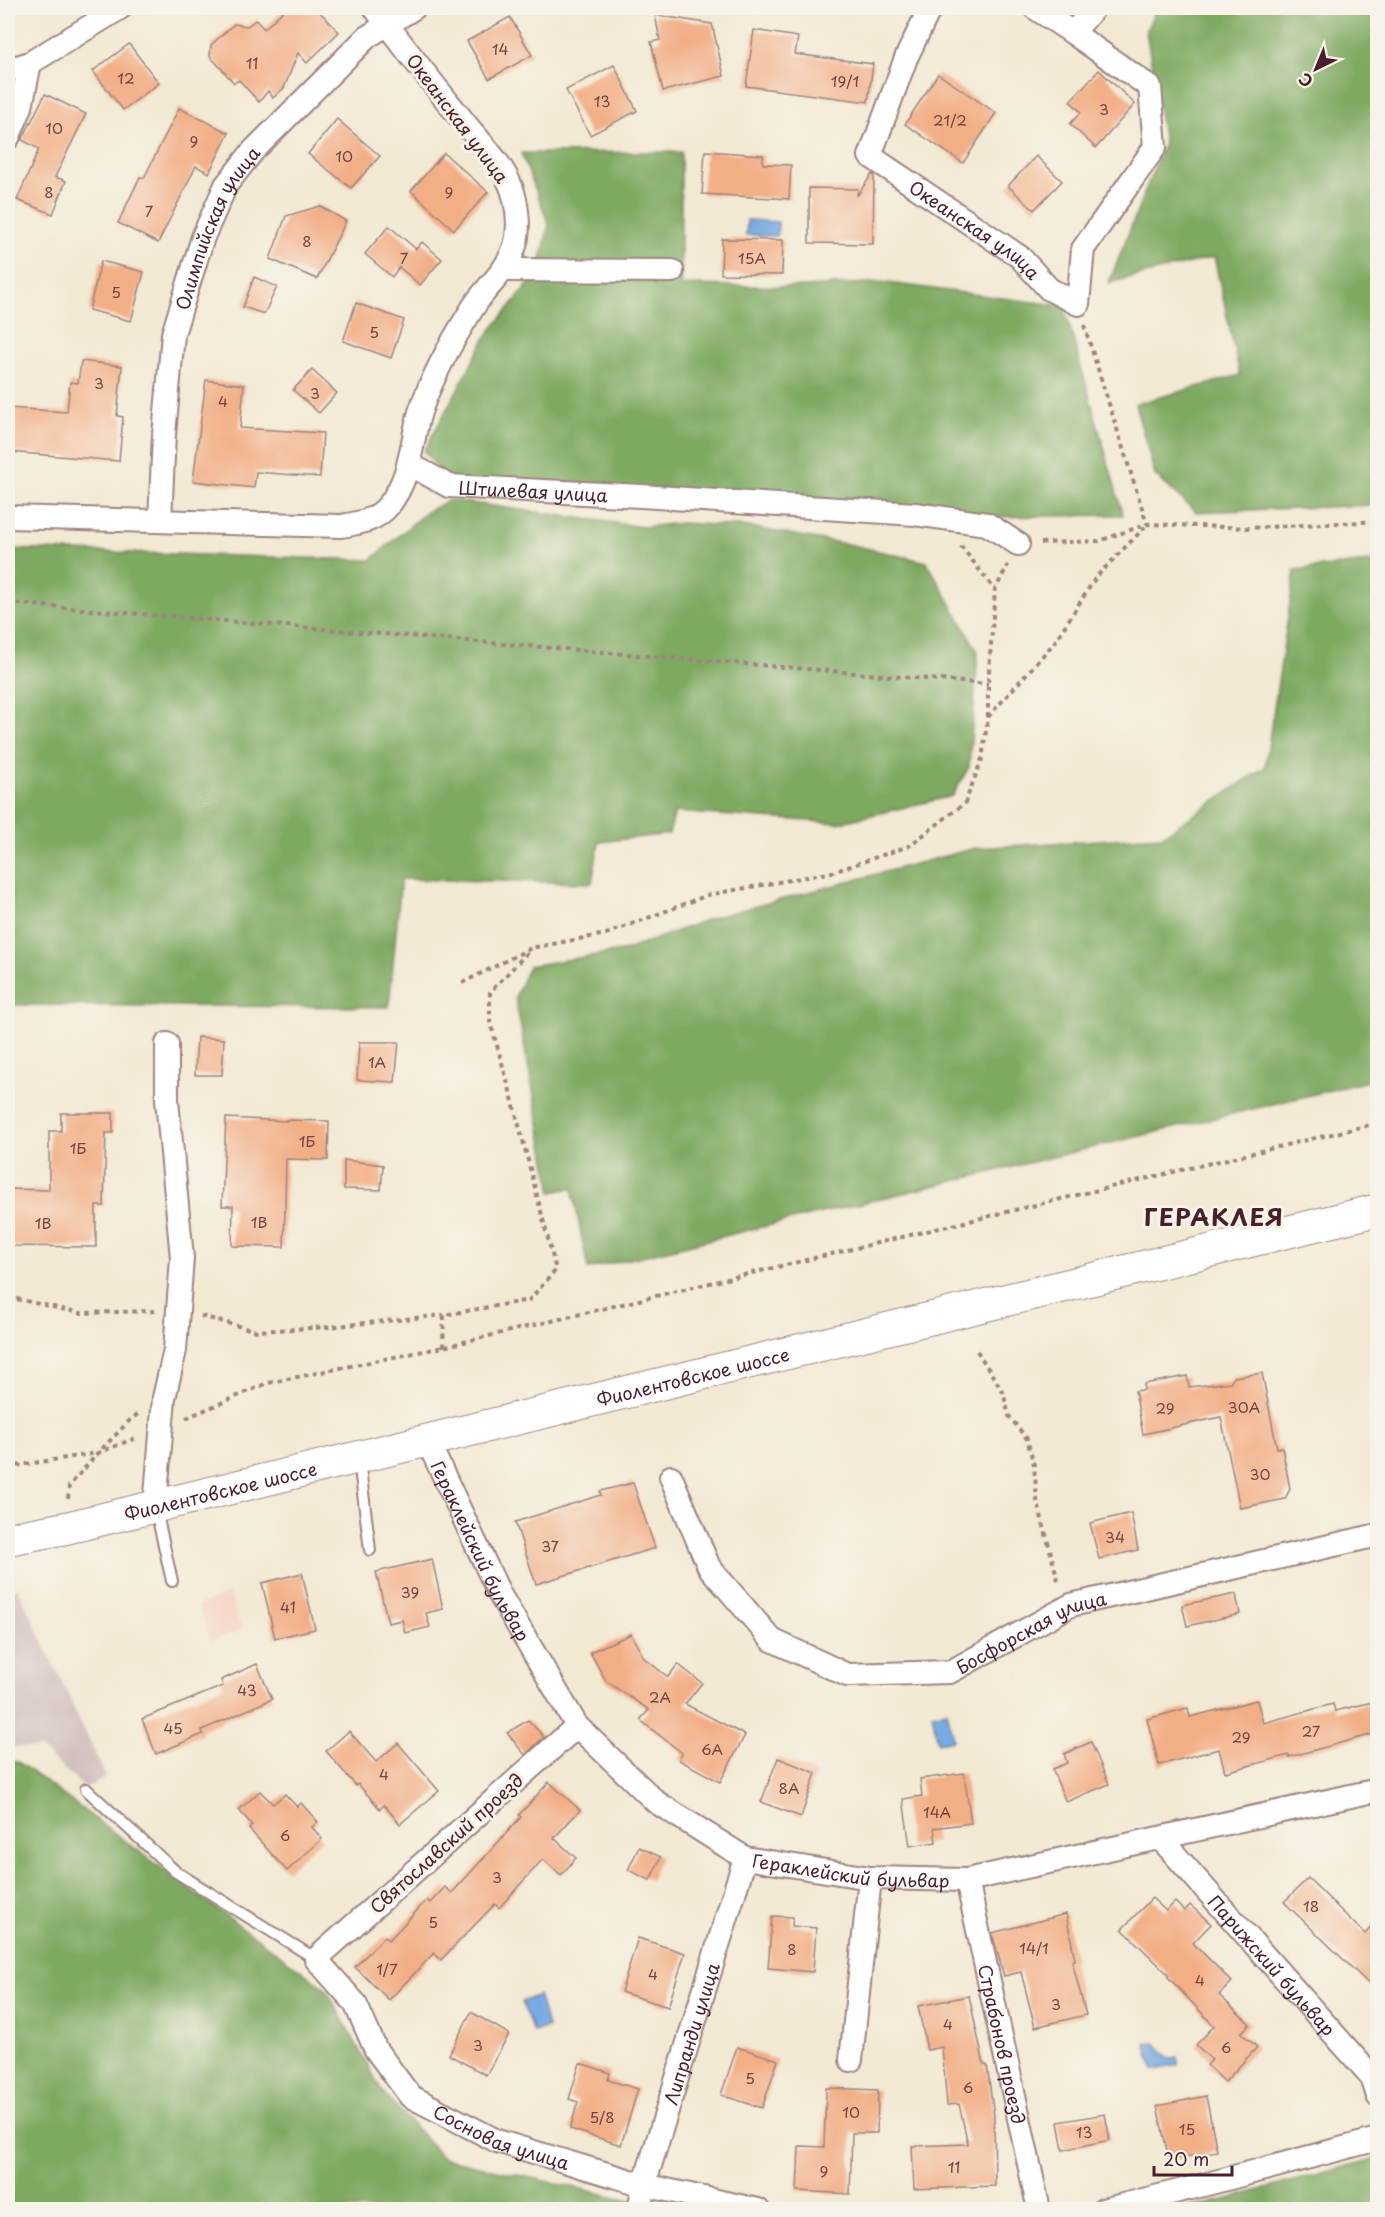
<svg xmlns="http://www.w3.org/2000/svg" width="1385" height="2217" font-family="'Playpen Sans',sans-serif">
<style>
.built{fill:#f6d2c3}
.industrial{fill:#d1bfbd}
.forest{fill:#7ea960;stroke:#646446;stroke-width:1.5}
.water{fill:#76abe3;stroke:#606587;stroke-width:1.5}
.building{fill:#f2ae85}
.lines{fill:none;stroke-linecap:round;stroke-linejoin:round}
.service-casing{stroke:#9e847f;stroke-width:14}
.minor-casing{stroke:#9e847f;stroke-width:26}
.secondary-casing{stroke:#9e847f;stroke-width:34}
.path{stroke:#9e847f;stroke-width:4;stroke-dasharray:4.5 4.5;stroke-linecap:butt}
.service{stroke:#fff;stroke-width:10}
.minor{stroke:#fff;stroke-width:22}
.secondary{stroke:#fff;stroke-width:32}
.labels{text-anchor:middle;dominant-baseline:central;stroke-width:6;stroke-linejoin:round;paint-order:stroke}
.number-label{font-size:15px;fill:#744342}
.street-label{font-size:18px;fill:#4a1f2b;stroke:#f7f3e8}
.district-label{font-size:24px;font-weight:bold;letter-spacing:1.5px;fill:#4a1f2b;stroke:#f7f3e8}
</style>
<rect width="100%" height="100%" fill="#f7f3e8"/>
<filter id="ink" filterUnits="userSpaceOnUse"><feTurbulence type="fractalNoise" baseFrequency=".0167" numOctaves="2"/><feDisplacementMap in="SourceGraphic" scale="12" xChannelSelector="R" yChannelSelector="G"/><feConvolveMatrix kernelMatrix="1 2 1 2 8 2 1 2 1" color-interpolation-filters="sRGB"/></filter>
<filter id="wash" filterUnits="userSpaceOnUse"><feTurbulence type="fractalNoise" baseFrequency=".008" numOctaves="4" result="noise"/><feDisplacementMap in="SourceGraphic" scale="24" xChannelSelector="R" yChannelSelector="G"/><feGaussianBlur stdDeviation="1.35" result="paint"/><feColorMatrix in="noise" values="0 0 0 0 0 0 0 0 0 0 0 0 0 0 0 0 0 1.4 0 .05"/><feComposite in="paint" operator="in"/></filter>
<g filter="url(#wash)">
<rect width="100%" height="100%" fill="#f2e9d3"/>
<!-- built -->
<path class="built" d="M229 1594 242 1630 211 1641 198 1605Z"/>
<!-- industrial -->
<path class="industrial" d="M18 1588 106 1777 86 1789 41 1749 8 1746V1589Z"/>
<!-- forest -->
<g class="forest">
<path d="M1157 8H1377V505L1196 512 1155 475 1135 404 1240 375 1214 257 1109 283 1164 143 1146 30Z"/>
<path d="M681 152V285L805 287 881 282 1064 306 1123 515 989 517 454 489 424 451 487 335 538 273 549 224 521 153Z"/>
<path d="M449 500 644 527 682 523 749 527 852 545 927 562 978 652 969 767 952 796 838 823 675 812 669 834 599 842 592 883 401 879 389 1007 8 1005V549L371 560 426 512Z"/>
<path d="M1377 561V1079L588 1269 572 1188 552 1192 515 997 529 966 627 950 711 918 975 848 1162 836 1265 767 1295 570Z"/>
<path d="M8 1761 18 1762 326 1989 382 2091 443 2158 670 2209 8 2210Z"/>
<path d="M1377 2158V2209H1181L1224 2200Z"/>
</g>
<!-- water -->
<g class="water">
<path d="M747 220 778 222 777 236 746 235Z"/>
<path d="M947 1711 953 1740 938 1743 932 1714Z"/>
<path d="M538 1995 548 2027 533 2032 522 2002Z"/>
<path d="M1154 2042 1170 2059 1178 2057V2065L1154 2070 1146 2043Z"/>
</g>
<g id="blocks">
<!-- building -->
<g class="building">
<path d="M286 8H316L339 32 307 63 298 53 284 88 273 98 268 91 259 102 239 80 234 83 210 56 211 45 234 24 247 26 256 20 264 29Z"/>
<path d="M655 15 712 24 724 76 663 91 651 42 660 40Z"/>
<path d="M510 17 532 55 489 79 467 41Z"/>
<path d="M754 30 798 37 795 54 873 64 868 102 746 86Z"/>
<path d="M129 44 159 83 123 110 93 71Z"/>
<path d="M614 65 637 111 590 135 566 90Z"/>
<path d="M1099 70 1135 104 1096 148 1070 124 1081 112 1070 101Z"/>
<path d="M938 74 996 113 963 163 905 124Z"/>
<path d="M45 94 86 114 55 177 66 181 53 214 17 200 39 149 22 140Z"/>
<path d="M179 108 229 133 209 173 196 166 158 243 118 223 140 177 144 178Z"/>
<path d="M337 119 380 156 351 188 308 154Z"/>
<path d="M705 151 763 155V164L791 165 789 199 702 194Z"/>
<path d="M444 153 488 192 454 230 411 191Z"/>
<path d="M1036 156 1062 181 1034 210 1008 186Z"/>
<path d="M872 174 874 175 873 244 809 243V188L858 189 857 196Z"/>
<path d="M320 206 346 221 317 279 270 259 286 216Z"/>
<path d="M389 226 416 249 422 242 442 259 420 285 399 267 392 277 365 254Z"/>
<path d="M722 239 783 240 782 275 721 274Z"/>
<path d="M101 261 144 272 131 321 89 310Z"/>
<path d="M254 277 277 287 264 314 243 307Z"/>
<path d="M356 303 404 320 391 358 343 341Z"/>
<path d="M81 361 122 366 117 416 123 417 119 461 8 452V408L67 412 70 382 78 383Z"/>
<path d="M312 370 337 393 319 413 293 390Z"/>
<path d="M206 380 244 385 240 428 323 433 320 477 256 472 254 488 193 481Z"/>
<path d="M197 1037 224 1039 222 1075H195Z"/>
<path d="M359 1042H399L395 1082 357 1080Z"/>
<path d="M61 1113H113V1133H106L104 1206H96V1247L8 1246V1189L49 1190V1131H61Z"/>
<path d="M226 1118 286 1121V1120L329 1121 328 1160 286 1159 284 1247 232 1246 233 1206H222Z"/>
<path d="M344 1160 383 1165 381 1190 344 1189Z"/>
<path d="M1262 1373 1277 1448 1282 1447 1290 1489 1285 1499 1240 1508 1221 1417 1143 1434 1135 1391 1144 1390V1384L1187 1376 1189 1387 1231 1382 1234 1377Z"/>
<path d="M633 1483 655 1548 536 1584 515 1522 601 1495 600 1491Z"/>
<path d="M1131 1513 1138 1550 1099 1559 1090 1523Z"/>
<path d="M432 1559 443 1609 426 1613 430 1627 405 1633 402 1620 388 1623 376 1572Z"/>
<path d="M302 1573 315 1629 275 1638 262 1583Z"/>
<path d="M1236 1594 1240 1614 1187 1626 1182 1605Z"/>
<path d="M631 1634 644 1658 668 1677 678 1664 702 1683 685 1704 745 1735 720 1782 679 1760 682 1753 640 1720 649 1710 606 1681 590 1652Z"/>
<path d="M257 1664 272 1699 202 1730 203 1734 156 1754 142 1719 223 1686 221 1680Z"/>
<path d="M1257 1700 1263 1723 1333 1704 1335 1711 1377 1701V1733L1289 1757V1755L1225 1772 1219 1749 1159 1765 1147 1719 1188 1708 1190 1717Z"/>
<path d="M528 1720 544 1737 525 1755 507 1733Z"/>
<path d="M349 1731 376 1762 398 1743 439 1791 400 1824 384 1805 380 1809 358 1784 356 1786 326 1751Z"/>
<path d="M1091 1742 1109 1784 1066 1802 1052 1769 1067 1763 1064 1754Z"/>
<path d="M778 1758 816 1773 801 1817 761 1802Z"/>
<path d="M964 1773 971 1823 934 1828 936 1842 910 1846 903 1799 922 1796 920 1779Z"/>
<path d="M549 1782 580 1810 554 1838 576 1858 561 1875 543 1859 499 1908 495 1904 441 1960 434 1953 389 2000 355 1967 385 1936 389 1940 427 1900 430 1903 445 1887 452 1893 521 1817 519 1815Z"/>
<path d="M260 1791 273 1804 285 1794 297 1807 301 1803 318 1822 312 1827 322 1839 287 1871 249 1829 252 1825 239 1810Z"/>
<path d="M639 1847 661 1857 650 1880 628 1870Z"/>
<path d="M1308 1878 1365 1934 1377 1921V1992L1284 1902Z"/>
<path d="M1152 1898 1166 1911 1175 1902 1184 1911 1190 1905 1211 1924 1193 1943 1232 1982 1219 1995 1250 2024 1241 2033 1257 2047 1225 2082 1207 2065 1212 2060 1196 2045 1214 2026 1167 1976 1169 1975 1122 1929Z"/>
<path d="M1066 1914 1075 1960 1072 1961 1086 2015 1035 2027 1021 1972 1004 1976 992 1933Z"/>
<path d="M772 1916 793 1917 792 1926 816 1928 813 1972 768 1968Z"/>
<path d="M638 1938 685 1953 668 2007 621 1992Z"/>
<path d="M969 1996 984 2065H987L994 2116 995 2186 914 2189 912 2146 968 2144 959 2104 947 2105 942 2047 927 2050 918 2006Z"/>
<path d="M471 2012 509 2034 486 2075 449 2055Z"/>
<path d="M737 2047 778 2060 762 2108 721 2095Z"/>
<path d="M580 2063 610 2073 608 2080 638 2089 621 2145 570 2129 578 2102 569 2099Z"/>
<path d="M826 2088 878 2090 877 2133H852L850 2194 797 2191 799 2146 824 2147Z"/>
<path d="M1206 2096 1217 2151 1169 2160 1157 2106Z"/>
<path d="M1105 2114 1110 2140 1063 2150 1058 2122Z"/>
</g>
</g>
</g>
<g filter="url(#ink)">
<use href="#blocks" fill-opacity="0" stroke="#9e847f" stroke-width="1.5"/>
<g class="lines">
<!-- service casing -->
<g class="service-casing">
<g id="service">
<path d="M359 1460 370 1550"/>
<path d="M156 1510 172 1581"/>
<path d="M86 1789 176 1872 316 1959"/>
</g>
</g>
<!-- minor casing -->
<g class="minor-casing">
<g id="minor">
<path id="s1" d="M930 8 906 58 870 156 1020 257 1049 289 1078 304 1083 249 1155 147 1150 87 1073 33 1094 8"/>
<path d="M1035 8 1073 33"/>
<path d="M8 70 30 63 120 8"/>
<path d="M8 138 21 107 30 63"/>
<path d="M503 270 672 271"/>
<path id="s2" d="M409 464 449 486 641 496 915 514 987 524 1018 544"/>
<path d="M8 517 341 526C359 523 376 521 389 505 412 475 410 445 420 412 431 379 455 336 474 306 486 287 505 273 513 251 521 233 518 207 512 189 503 164 480 142 464 122 434 85 403 47 375 8"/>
<path id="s3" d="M160 521 164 435 173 334 203 237 226 185 253 151 367 37 414 8"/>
<path id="s4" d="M427 1440 500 1595 577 1726 656 1802 745 1858 870 1878 967 1880 1378 1790"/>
<path id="s5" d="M671 1477 709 1567 772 1640 847 1675 950 1672 1071 1605 1378 1535"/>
<path d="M155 1507 164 1398 175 1350 182 1258 167 1100V1044"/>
<path id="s6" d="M577 1726 316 1959 355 2003 376 2050 410 2096 497 2141 644 2185 758 2210"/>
<path id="s7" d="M1161 1839 1372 2077 1378 2096"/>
<path id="s8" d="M967 1880 1039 2210"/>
<path d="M851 2060 870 1878"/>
<path id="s9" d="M639 2210 644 2185 745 1858"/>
<path d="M1103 2210 1211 2183 1378 2139"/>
</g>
</g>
<!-- secondary casing -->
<g class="secondary-casing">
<g id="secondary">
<path id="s10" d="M8 1539 66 1528 1378 1210"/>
</g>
</g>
<!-- path -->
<g class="path">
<path d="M1084 325 1147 524"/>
<path d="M1041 543 1099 541 1147 524 1250 528 1378 521"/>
<path d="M961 546 995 590"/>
<path d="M8 603 988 684"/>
<path d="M988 717 1054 643 1096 577 1147 525"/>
<path d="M462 983 531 948 606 934 708 895 833 872 909 846 965 803 982 759 988 717V684L995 590 1008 565"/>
<path d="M8 1297 80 1313 155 1311"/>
<path d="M201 1316 257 1331 328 1327 444 1315"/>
<path d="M443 1347 444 1315 529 1300 556 1270 512 1098 490 1021V992L528 952"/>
<path d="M977 1351 1003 1392 1009 1416 1027 1439 1034 1465 1037 1500 1059 1584"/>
<path d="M186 1418 268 1383 443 1347 1378 1123"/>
<path d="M8 1467 98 1453 138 1437"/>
<path d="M68 1499 69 1486 98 1453 130 1420 138 1414"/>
</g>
<!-- service -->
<use href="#service" class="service"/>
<!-- minor -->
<use href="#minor" class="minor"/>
<!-- secondary -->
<use href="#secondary" class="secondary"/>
</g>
</g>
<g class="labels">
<!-- number labels -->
<g class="number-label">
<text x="500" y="48">14</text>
<text x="252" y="62">11</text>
<text x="126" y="77">12</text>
<text x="845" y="80">19/1</text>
<text x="602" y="100">13</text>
<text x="1104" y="108">3</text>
<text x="950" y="119">21/2</text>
<text x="54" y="127">10</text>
<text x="194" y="140">9</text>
<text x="344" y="155">10</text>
<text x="49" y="191">8</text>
<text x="449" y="191">9</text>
<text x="149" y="210">7</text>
<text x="307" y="240">8</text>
<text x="404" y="257">7</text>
<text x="752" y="257">15А</text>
<text x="116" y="291">5</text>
<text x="374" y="331">5</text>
<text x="99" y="382">3</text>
<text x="315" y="392">3</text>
<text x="223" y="400">4</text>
<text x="377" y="1061">1А</text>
<text x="307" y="1140">1Б</text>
<text x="78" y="1147">1Б</text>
<text x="259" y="1221">1В</text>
<text x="43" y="1222">1В</text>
<text x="1244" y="1406">30А</text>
<text x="1165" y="1407">29</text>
<text x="1260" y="1473">30</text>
<text x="1115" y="1536">34</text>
<text x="550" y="1545">37</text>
<text x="410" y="1591">39</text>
<text x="288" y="1606">41</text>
<text x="247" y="1689">43</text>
<text x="660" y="1696">2А</text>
<text x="173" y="1727">45</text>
<text x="1311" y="1730">27</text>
<text x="1241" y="1736">29</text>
<text x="712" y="1748">6А</text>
<text x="384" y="1773">4</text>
<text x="789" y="1787">8А</text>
<text x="937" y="1811">14А</text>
<text x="285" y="1834">6</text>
<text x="497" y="1876">3</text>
<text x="1311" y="1905">18</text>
<text x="433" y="1921">5</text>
<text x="1034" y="1947">14/1</text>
<text x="792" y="1948">8</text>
<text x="387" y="1968">1/7</text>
<text x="653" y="1973">4</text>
<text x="1200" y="1979">4</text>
<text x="1056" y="2003">3</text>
<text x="948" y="2023">4</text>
<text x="478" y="2044">3</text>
<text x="1226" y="2046">6</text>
<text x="750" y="2077">5</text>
<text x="968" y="2086">6</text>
<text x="851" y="2111">10</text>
<text x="602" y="2116">5/8</text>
<text x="1187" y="2128">15</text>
<text x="1084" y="2131">13</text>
<text x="954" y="2166">11</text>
<text x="824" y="2170">9</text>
</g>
<!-- street labels -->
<g class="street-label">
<text transform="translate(458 118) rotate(53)">Океанская улица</text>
<text stroke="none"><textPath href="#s3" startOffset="303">Олимпийская улица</textPath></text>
<text stroke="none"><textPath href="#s1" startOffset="288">Океанская улица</textPath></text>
<text stroke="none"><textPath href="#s2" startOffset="130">Штилевая улица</textPath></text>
<text stroke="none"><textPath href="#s10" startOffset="704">Фиолентовское шоссе</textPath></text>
<text stroke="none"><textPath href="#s10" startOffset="218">Фиолентовское шоссе</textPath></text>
<text stroke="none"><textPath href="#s4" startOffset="123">Гераклейский бульвар</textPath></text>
<text stroke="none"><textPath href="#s5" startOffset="471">Босфорская улица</textPath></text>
<text transform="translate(446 1843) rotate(-42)">Святославский проезд</text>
<text stroke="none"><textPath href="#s4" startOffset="645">Гераклейский бульвар</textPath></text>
<text stroke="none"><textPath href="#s7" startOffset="168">Парижский бульвар</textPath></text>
<text stroke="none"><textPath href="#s9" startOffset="184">Липранди улица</textPath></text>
<text stroke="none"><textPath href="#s8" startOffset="168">Страбонов проезд</textPath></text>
<text stroke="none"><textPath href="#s6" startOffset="618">Сосновая улица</textPath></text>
</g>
<!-- district labels -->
<g class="district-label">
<text x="1214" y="1216">ГЕРАКЛЕЯ</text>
</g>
</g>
<!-- margin -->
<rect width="1385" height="2217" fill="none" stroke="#f7f3e8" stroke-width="30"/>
<!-- north arrow -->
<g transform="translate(1316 69) rotate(223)" stroke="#f7f3e8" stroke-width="4.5" paint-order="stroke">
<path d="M0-4.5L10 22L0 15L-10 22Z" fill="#4a1f2b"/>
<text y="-9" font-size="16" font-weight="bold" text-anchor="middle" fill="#4a1f2b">С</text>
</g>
<!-- scale -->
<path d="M1154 2166v9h78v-9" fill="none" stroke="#4a1f2b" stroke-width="3"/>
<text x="1163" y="2166" font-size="18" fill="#4a1f2b" stroke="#f7f3e8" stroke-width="4.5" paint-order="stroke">20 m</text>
</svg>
